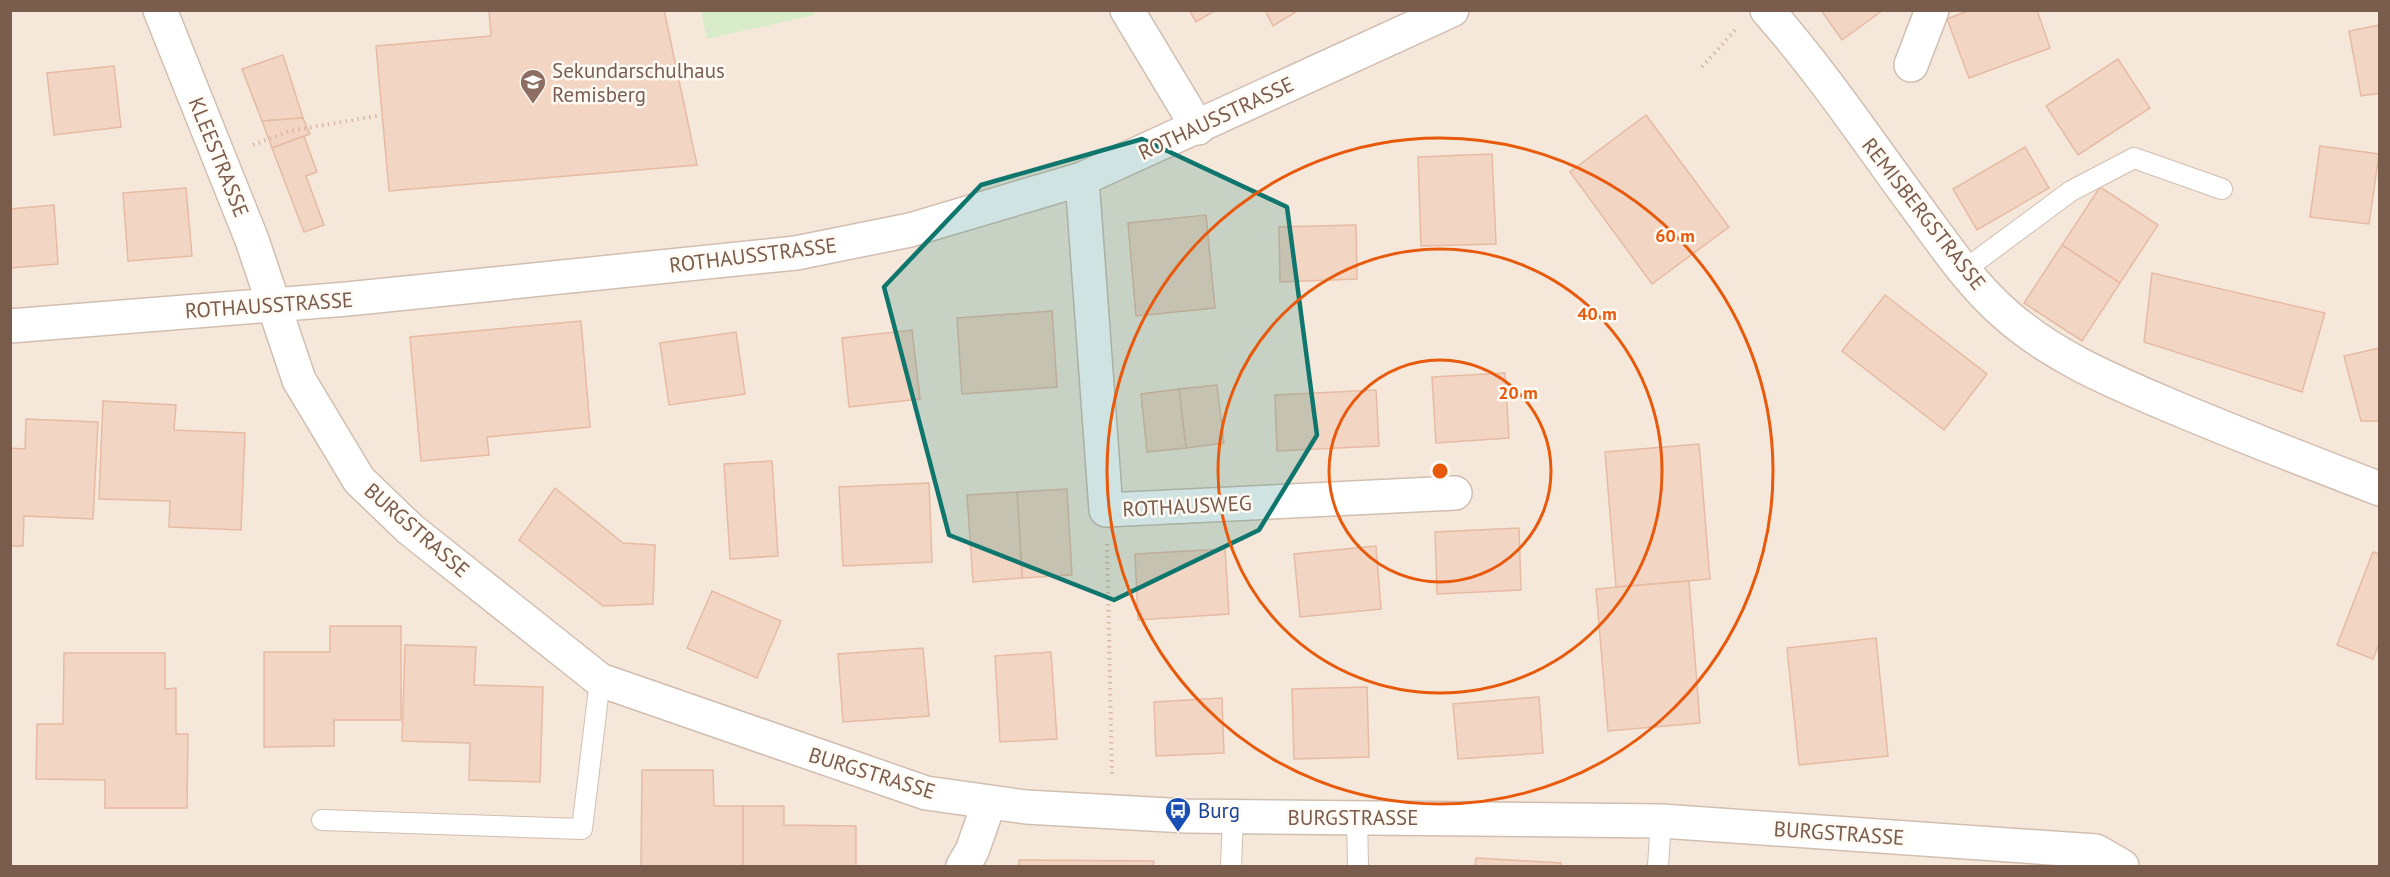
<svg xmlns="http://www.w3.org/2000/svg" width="2390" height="877" font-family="'PT Sans',sans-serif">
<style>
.residential{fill:#f5e8da}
.green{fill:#d8ecc9}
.building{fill:#f3d5c3;stroke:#e6bba3;stroke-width:1.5}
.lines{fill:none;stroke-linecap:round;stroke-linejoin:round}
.service-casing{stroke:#d1beb0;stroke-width:22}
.minor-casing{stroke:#d1beb0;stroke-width:36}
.tertiary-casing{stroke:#d1beb0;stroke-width:36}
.path{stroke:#d9b8a5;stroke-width:4;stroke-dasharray:1.5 4.5;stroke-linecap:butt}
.service{stroke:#fff;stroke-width:20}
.minor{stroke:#fff;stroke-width:33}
.tertiary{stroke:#fff;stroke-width:33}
.marked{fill:#0f766e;fill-opacity:0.2;stroke:#0f766e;stroke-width:4.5;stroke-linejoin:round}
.ring{fill:none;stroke:#e8590c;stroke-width:3}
.labels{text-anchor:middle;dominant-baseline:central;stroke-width:5;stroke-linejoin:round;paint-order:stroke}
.education-label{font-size:21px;fill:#785e54;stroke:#fffaf3;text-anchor:start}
.street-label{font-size:21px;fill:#7a5c4d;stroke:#fffaf3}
.transit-label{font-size:21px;fill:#164399;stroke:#fffaf3;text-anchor:start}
.centre{fill:#e8590c;stroke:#fffaf3;stroke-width:3}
.ring-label{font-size:18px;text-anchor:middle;font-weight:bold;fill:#e8590c;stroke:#fffaf3;stroke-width:5;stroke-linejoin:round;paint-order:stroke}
</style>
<rect width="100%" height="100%" fill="#fdf6ec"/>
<!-- residential -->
<rect class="residential" x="11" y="11" width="2368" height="855"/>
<!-- green -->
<path class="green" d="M814 10 815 15 707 39 701 11Z"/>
<!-- building -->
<g class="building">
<path d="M489 10H664L697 165 389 191 376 46 491 36Z"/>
<path d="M1189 10H1216L1196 22Z"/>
<path d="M1265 10H1299L1273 26Z"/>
<path d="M1821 10H1883L1842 40Z"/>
<path d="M1970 10H2037L2050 48 1969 78 1947 19Z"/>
<path d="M2380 25V93L2361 96 2349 31Z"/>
<path d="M283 55 303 118 262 121 242 69Z"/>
<path d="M2118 59 2150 108 2078 155 2046 106Z"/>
<path d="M114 66 121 127 54 135 47 73Z"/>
<path d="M1646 115 1729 227 1652 284 1570 172Z"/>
<path d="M303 118 310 134 272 148 262 121Z"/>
<path d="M304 136 317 172 306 176 324 225 304 232 272 148Z"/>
<path d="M2320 146 2379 154 2369 224 2310 217Z"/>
<path d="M2025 147 2049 188 1977 230 1953 189Z"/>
<path d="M1492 154 1496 244 1421 246 1418 157Z"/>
<path d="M2100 187 2158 225 2120 283 2062 245Z"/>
<path d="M186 188 192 256 128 261 123 193Z"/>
<path d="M54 205 58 264 10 268V209Z"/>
<path d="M1206 215 1215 308 1136 316 1128 223Z"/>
<path d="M1356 225 1357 279 1280 282 1279 227Z"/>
<path d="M2062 245 2120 283 2082 341 2024 303Z"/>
<path d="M2152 273 2325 313 2302 392 2144 342Z"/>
<path d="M1885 295 1987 374 1944 430 1842 351Z"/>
<path d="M1052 311 1057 387 962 394 957 318Z"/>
<path d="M581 321 590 427 487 437 489 455 421 461 410 337Z"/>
<path d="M912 330 920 399 849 407 842 338Z"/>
<path d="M736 332 745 394 669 405 660 343Z"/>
<path d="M2380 348V421H2361L2344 356Z"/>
<path d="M1505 373 1509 438 1436 443 1432 377Z"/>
<path d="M1217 385 1224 443 1186 448 1179 389Z"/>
<path d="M1179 389 1186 448 1147 452 1141 394Z"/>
<path d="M1376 390 1379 446 1277 451 1275 395Z"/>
<path d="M103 401 176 405 174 430 245 433 241 530 169 527 170 501 99 499Z"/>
<path d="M26 419 98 422 93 519 24 516 23 546H10V448L25 449Z"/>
<path d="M1699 444 1710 579 1616 587 1605 452Z"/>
<path d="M772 461 778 556 730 559 724 464Z"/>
<path d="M929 483 932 562 843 566 839 487Z"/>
<path d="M555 488 623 543 655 545 653 604 603 606 519 540Z"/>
<path d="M1067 489 1072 575 1022 578 1017 492Z"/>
<path d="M1017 492 1022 578 973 582 967 495Z"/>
<path d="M1519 528 1521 590 1437 594 1435 532Z"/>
<path d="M1376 546 1381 609 1300 617 1294 554Z"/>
<path d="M1225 549 1229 614 1138 620 1135 554Z"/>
<path d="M2373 552 2380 554V642L2373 659 2337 645Z"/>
<path d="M1689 581 1700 723 1608 731 1596 589Z"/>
<path d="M712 591 781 621 757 678 687 648Z"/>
<path d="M330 626H401V720H334V746L264 747V652H330Z"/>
<path d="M1876 638 1888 756 1799 765 1787 648Z"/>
<path d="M405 645 476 647 474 685 543 687 540 782 469 780 470 743 402 741Z"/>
<path d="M923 648 929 716 843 722 838 654Z"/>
<path d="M1051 652 1057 739 1000 742 995 656Z"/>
<path d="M64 653H165V689L176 688V734H188L187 808H105V780L36 779 37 724H63Z"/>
<path d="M1367 687 1369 757 1294 759 1292 689Z"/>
<path d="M1539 697 1543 753 1458 759 1453 704Z"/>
<path d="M1222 698 1224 753 1156 756 1154 702Z"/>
<path d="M642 770H713L714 806H743V866H641Z"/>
<path d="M743 806H784V825L856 826V866H743Z"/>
<path d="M1476 858 1561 863V866H1475Z"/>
<path d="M1019 860 1154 861 1153 866H1019Z"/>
</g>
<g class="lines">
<!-- service casing -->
<g class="service-casing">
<g id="service">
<path d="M1963 271 2071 191 2134 158 2222 189"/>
<path d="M1357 817 1358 866"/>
<path d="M322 820 582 829 600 680"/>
<path d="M1231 866 1233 816"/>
<path d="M1658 866 1661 821"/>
</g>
</g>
<!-- minor casing -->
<g class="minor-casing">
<g id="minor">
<path d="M160 10 252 240 299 380 359 480 410 529 600 680 926 793 1026 807 1186 816 1661 821 2096 851 2122 866"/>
<path d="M1127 10 1198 128"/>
<path d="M1911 65 1932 10"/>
<path d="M1082 179 1106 510 1455 493"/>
<path d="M10 326 347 299 796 253 910 230 1082 179 1452 10"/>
<path d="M963 866 972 851 989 803"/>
</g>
</g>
<!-- tertiary casing -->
<g class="tertiary-casing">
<path id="tertiary" d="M1767 10C1821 71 1867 140 1915 205 1943 243 1969 282 2004 313 2054 358 2117 383 2178 409 2245 437 2312 463 2380 489"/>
</g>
<!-- path -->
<g class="path">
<path d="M1702 67 1738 27"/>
<path d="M253 145 289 131 377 116"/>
<path d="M1107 544 1112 776"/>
</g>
<!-- service -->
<use href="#service" class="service"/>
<!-- minor -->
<use href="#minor" class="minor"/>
<!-- tertiary -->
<use href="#tertiary" class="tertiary"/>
</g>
<!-- marked area -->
<path class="marked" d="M1142 139 1287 207 1317 435 1259 530 1114 600 949 535 884 287 981 185Z"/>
<!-- distance rings -->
<g class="ring">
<circle cx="1440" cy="471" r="111"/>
<circle cx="1440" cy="471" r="222"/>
<circle cx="1440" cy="471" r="333"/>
</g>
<!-- icons -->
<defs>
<g id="school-pin" transform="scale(1.35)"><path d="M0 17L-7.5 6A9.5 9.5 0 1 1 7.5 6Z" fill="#8d6e63" stroke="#fffaf3"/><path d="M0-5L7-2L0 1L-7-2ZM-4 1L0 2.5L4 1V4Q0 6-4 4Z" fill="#fff"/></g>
<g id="bus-pin" transform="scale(1.35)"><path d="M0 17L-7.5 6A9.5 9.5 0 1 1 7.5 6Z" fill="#1a4fb4" stroke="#fffaf3"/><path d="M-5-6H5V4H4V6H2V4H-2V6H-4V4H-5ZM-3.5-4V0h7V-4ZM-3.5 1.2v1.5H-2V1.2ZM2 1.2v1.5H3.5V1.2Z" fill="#fff"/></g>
</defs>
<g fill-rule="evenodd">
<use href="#school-pin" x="533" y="82"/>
<use href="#bus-pin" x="1178" y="810"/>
</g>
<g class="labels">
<!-- education labels -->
<g class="education-label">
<text x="552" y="70">Sekundarschulhaus<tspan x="552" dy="24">Remisberg</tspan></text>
</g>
<!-- street labels -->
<g class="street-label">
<text transform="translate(1216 118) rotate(-25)">ROTHAUSSTRASSE</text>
<text transform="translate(219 157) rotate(68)">KLEESTRASSE</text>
<text transform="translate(1924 214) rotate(52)">REMISBERGSTRASSE</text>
<text transform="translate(753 255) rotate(-7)">ROTHAUSSTRASSE</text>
<text transform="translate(269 305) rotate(-4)">ROTHAUSSTRASSE</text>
<text transform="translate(1187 506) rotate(-3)">ROTHAUSWEG</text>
<text transform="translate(417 530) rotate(41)">BURGSTRASSE</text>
<text transform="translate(872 773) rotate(17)">BURGSTRASSE</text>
<text x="1353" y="817">BURGSTRASSE</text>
<text transform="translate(1839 833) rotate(4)">BURGSTRASSE</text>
</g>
<!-- transit labels -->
<g class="transit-label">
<text x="1198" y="810">Burg</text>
</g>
</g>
<circle cx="1440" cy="471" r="9" class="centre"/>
<g class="ring-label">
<text x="1675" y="242">60 m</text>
<text x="1597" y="320">40 m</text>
<text x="1518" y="399">20 m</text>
</g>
<!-- border -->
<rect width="2390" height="877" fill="none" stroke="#7a5c4d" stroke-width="24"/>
</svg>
